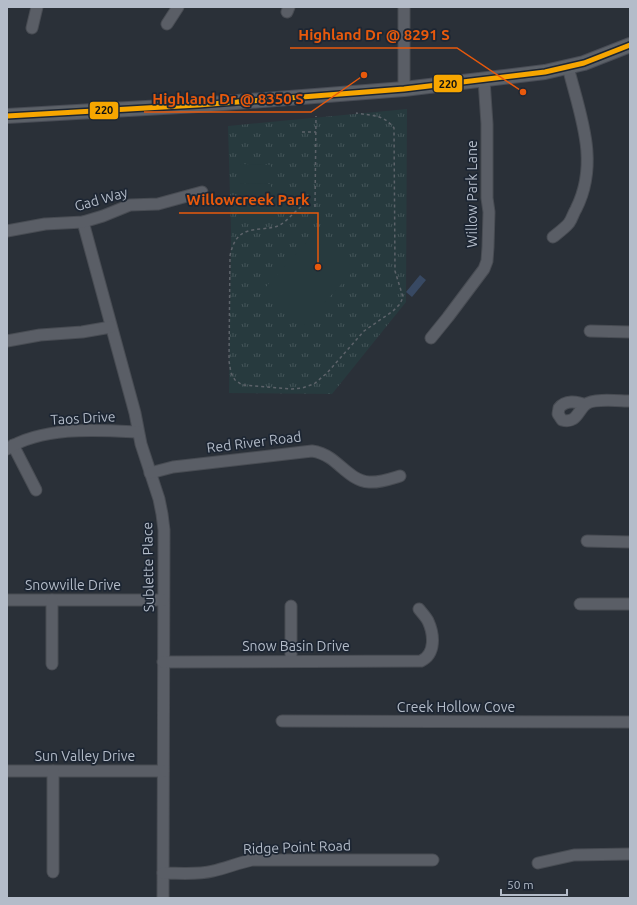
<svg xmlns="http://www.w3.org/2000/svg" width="637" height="905" font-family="Ubuntu,sans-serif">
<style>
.grass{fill:url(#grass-tufts)}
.garden{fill:#273a3e}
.water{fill:#384963}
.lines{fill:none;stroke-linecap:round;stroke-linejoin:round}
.minor-casing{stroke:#484c53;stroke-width:13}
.major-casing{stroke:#484c55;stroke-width:16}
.path{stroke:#5d636a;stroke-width:1.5;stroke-dasharray:3 3;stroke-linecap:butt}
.minor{stroke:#5a5e66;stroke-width:11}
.major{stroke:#5c6168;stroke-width:14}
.bus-1-casing{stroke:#1d2633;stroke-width:8}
.bus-1{stroke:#f7a600;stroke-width:5}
.labels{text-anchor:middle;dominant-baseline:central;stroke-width:3.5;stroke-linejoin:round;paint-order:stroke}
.street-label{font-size:14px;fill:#b4bcc9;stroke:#1d2633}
.leader{fill:none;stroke:#e8590c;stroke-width:1.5}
.callout-dot{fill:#e8590c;stroke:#1d2633;stroke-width:1.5}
.callout-label{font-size:15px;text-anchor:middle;font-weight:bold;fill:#e8590c;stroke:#1d2633;stroke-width:3.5;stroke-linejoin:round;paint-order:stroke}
.line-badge{stroke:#1d2633;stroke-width:1.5}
.pale-badge-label{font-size:11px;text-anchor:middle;font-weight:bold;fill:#111}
</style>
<defs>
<pattern id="grass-tufts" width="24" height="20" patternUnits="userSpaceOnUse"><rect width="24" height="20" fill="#273a3e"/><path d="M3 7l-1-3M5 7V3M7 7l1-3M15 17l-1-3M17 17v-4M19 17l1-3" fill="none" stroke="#445559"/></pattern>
</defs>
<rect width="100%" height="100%" fill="#2a3038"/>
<!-- grass -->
<path class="grass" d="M407 109 406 302 332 394 229 393 231 231 228 126Z"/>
<!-- garden -->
<g class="garden">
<path d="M240 164 271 165V179H240Z"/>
<path d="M240 183 271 184V198H240Z"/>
<path d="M240 203H271V217H239Z"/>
<path d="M317 231 356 268 304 325 264 289Z"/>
</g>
<!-- water -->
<path class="water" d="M420 275 426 280 412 297 406 292Z"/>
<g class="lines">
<!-- minor casing -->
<g class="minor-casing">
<g id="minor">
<path d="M287 12 289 7"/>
<path d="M167 24 178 7"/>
<path d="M32 28 37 7"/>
<path d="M404 89V7"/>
<path d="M83 222 135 413 141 444 159 499 162 514 164 530 163 898"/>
<path d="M7 231 45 224 83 222 103 216 130 205 158 204 202 192"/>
<path d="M553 237C558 233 565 228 569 223 572 219 573 214 576 209 600 162 580 115 568 67"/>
<path d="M590 331 630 332"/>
<path d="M431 338 448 317 484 269 487 261 488 247 489 212 487 198V124L484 80"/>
<path d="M7 341 40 335 82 332 111 327"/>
<path d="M585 405C577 401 565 400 559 408L558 414 562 420C577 424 578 410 586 404 594 398 620 401 630 401"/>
<path d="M13 445 36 490"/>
<path d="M7 449C43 426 97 430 138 432"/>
<path d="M150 473 173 467 312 451C319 452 324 454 330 458 342 466 353 481 369 482 379 483 390 479 400 476"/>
<path d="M587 541 630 542"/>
<path d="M7 600H163"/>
<path d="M580 604H630"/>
<path d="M291 661V606"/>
<path d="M163 662 421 661C436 654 434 634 428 621 426 617 422 613 419 609"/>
<path d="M52 664V600"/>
<path d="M282 721 630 722"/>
<path d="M7 771H163"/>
<path d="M538 863 574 855 630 854"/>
<path d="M53 872V771"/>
<path d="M163 873C179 873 197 875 213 871 226 868 238 863 252 860H433"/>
</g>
</g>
<!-- major casing -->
<g class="major-casing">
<path id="major" d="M7 116 198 105 404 89 545 72 584 63 630 45"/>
</g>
<!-- path -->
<g class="path">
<path d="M302 132H316"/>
<path d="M301 207C294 212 287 221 280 225 274 228 268 228 261 229 242 230 234 236 230 256L229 361 231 373 235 380 242 385 292 389 302 388 314 384 327 373 364 331 393 311 400 304 403 297 395 271 394 128C383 114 372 116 356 113"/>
<path d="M315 207 316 116"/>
</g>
<!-- minor -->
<use href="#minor" class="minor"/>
<!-- major -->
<use href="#major" class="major"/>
<!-- bus-1 casing -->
<g class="bus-1-casing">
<path id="bus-1" d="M7 116 198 105 404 89 545 72 584 63 630 45"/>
</g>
<!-- bus-1 -->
<use href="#bus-1" class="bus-1"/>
</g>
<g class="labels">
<!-- street labels -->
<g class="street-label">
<text transform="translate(472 194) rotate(-90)">Willow Park Lane</text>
<text transform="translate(101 199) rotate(-16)">Gad Way</text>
<text transform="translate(83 418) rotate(-3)">Taos Drive</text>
<text transform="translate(254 442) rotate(-7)">Red River Road</text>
<text transform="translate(148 567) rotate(-91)">Sublette Place</text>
<text x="73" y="585">Snowville Drive</text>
<text x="296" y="646">Snow Basin Drive</text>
<text x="456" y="707">Creek Hollow Cove</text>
<text x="85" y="756">Sun Valley Drive</text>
<text transform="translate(297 847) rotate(-2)">Ridge Point Road</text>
</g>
</g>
<!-- callouts -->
<path class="leader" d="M523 92L457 48H290M364 75L311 112H144M318 267L318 213H179"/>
<g class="callout-dot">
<circle cx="523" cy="92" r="4"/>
<circle cx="364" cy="75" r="4"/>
<circle cx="318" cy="267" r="4"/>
</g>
<g class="callout-label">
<text x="374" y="40">Highland Dr @ 8291 S</text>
<text x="228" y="104">Highland Dr @ 8350 S</text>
<text x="248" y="205">Willowcreek Park</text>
</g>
<g class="line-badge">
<rect x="433" y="74" width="30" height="19" rx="4" fill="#f7a600"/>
<rect x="89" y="101" width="30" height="19" rx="4" fill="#f7a600"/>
</g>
<g class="pale-badge-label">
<text x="448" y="88">220</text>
<text x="104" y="114">220</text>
</g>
<!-- border -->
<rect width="637" height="905" fill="none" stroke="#b4bcc9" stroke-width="16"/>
<!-- scale -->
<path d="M501 889v6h66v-6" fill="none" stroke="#b4bcc9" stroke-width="2"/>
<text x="507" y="889" font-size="12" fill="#b4bcc9" stroke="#1d2633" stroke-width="3" paint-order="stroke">50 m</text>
</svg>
